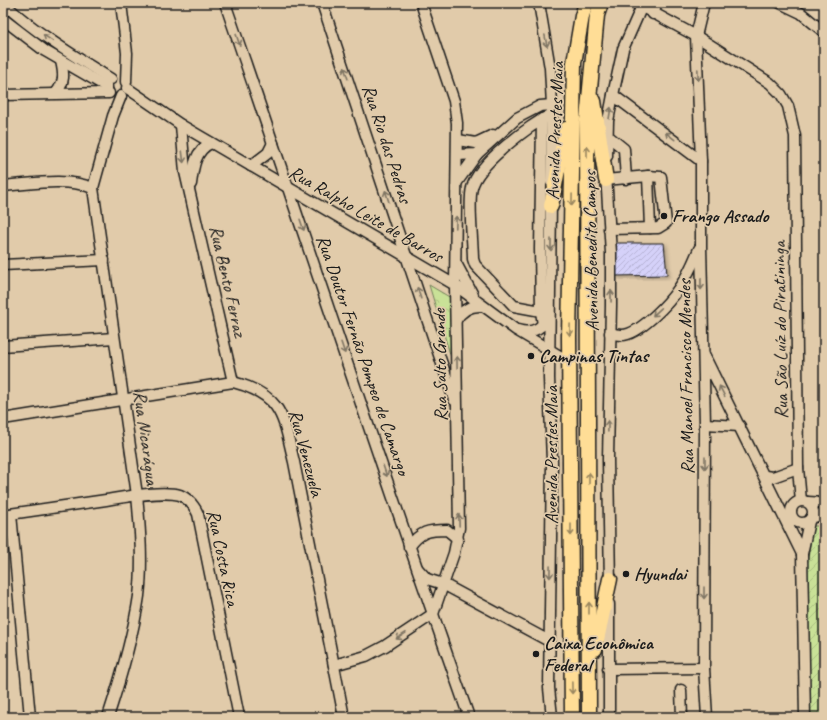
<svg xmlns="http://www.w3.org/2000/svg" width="827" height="720" font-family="Caveat,sans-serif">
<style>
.park{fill:url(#park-crowns);stroke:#727e5a}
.garden{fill:url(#garden-furrows);stroke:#727e5a}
.building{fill:url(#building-hatch);stroke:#1c1c1c;filter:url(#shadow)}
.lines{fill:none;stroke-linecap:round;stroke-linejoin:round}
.minor-casing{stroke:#1c1c1c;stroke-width:13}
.highway-casing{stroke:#1c1c1c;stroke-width:17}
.minor{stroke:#e1cbaa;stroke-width:10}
.highway{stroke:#ffdd96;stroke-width:14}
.oneway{stroke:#7e7463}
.oneway2{stroke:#99865f}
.poi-dot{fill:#1c1c1c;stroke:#e1cbaa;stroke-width:1.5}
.labels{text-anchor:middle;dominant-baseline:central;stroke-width:3.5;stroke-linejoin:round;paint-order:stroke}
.street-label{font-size:19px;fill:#1c1c1c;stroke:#e1cbaa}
.poi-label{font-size:19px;font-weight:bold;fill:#1c1c1c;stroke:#e1cbaa;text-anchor:start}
</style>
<defs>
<pattern id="park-crowns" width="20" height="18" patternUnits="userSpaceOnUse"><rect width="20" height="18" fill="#c9e197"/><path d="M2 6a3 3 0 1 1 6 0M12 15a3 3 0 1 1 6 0" fill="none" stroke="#acc082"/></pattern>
<pattern id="garden-furrows" width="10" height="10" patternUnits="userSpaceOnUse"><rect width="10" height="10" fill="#c9e197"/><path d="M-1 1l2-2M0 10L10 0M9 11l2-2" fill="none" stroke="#acc082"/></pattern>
<pattern id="building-hatch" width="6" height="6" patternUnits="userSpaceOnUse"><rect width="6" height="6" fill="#d5d1f9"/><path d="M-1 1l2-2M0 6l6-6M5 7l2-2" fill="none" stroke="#b6b3d5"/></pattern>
<filter id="shadow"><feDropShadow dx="2" dy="2" stdDeviation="2" flood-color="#0004"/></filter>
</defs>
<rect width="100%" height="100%" fill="#e1cbaa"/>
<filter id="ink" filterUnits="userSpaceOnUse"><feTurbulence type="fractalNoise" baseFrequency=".025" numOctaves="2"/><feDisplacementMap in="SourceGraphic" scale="8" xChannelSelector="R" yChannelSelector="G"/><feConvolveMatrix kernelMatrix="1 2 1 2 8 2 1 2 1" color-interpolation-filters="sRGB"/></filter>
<g filter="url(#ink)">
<!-- park -->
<path class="park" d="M429 285 451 298 453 364Z"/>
<!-- garden -->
<path class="garden" d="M813 526H824V717H809L807 565Z"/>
<!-- building -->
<path class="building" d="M616 243H664L667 275 616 276Z"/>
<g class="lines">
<!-- minor casing -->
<g class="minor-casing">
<g id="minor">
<path d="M3 3C36 33 74 56 111 79"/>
<path d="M121 3 127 53 126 82"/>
<path d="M225 3C307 241 385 480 469 717"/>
<path d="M322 3 454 400"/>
<path d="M539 3 550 68 552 105 551 182"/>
<path d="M635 3 696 36 770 83 781 94 788 106 795 136 798 468 801 501"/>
<path d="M704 3 696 36 701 161V246L705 424 704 668 707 717"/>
<path d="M780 3 801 13 824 32"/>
<path d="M653 14 657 3"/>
<path d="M3 19 45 51 107 87V89"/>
<path d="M127 88 181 125 455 285 516 330 570 362"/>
<path d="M56 93C65 82 64 74 61 61"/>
<path d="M3 95 109 93"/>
<path d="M613 95 701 161"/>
<path d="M542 119 540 249 541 311 543 325"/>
<path d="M181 125 185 172 233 382"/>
<path d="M608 136 624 149 626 179"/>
<path d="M458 140 476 143 493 135"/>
<path d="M458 155 477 154 517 118 540 106 552 105"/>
<path d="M607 156 608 121 613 95 623 49 642 6"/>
<path d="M251 166 268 153 273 143"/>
<path d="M606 174 611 253V305L608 459 610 586"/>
<path d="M648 176 650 228"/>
<path d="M606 180 648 176 661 177 666 223 658 228 609 229"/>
<path d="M457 182 477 154"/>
<path d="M191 184C193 168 195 150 211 143"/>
<path d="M3 186C32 184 66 177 93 188"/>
<path d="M551 200 549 378 552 462 549 688 552 717"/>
<path d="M3 265 104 260"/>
<path d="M457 265 473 295"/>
<path d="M541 311 514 306 475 265 473 259C473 242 468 203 472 188 477 164 530 125 552 114"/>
<path d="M456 320C462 310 470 305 482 306"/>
<path d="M518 330C530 334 540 330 547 319"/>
<path d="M610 333C613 334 618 335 622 335 639 335 670 302 679 288 688 276 693 263 699 249"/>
<path d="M3 346 114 338"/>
<path d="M704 355 802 554"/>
<path d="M3 419 233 382C283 395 283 417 294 462L344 717"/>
<path d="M705 424 740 426"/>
<path d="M765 476 773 477 798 468"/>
<circle cx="802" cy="512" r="11"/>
<path d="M808 502 824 503"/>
<path d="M11 514 30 717"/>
<path d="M3 515C37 510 72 505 106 500 125 497 162 490 180 495 189 499 194 505 198 514L239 717"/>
<path d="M811 518 824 514"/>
<path d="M409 547C421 531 428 530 447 530L458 539"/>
<path d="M418 569 427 579 443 584 549 641"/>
<path d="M334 665 366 656 385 646 433 614 454 553 459 528 455 285 457 123 454 101 421 3"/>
<path d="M608 669 704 668"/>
<path d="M681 690 682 717"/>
<path d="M108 717C121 677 133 637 139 596 143 563 140 528 137 495L93 188 113 116 121 96"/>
<path d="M609 717V604"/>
<path d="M805 717 802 554 809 521"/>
</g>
</g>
<!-- highway casing -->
<g class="highway-casing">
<g id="highway">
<path d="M594 101 606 180"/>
<path d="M551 206 566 129"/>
<path d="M595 649 610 579"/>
<path d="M572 717 569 337 574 63 582 16 586 3"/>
<path d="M589 717 587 120 597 15 601 3"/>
</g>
</g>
<!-- minor -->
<use href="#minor" class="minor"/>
<!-- highway -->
<use href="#highway" class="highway"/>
</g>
<!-- one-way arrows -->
<defs><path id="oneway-shaft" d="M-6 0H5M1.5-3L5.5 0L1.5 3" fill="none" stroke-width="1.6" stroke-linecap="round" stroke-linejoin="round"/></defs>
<g class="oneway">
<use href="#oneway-shaft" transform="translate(48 38) rotate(-145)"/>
<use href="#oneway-shaft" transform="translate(238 40) rotate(71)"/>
<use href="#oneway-shaft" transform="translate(546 41) rotate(79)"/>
<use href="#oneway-shaft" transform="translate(346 73) rotate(-108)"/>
<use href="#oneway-shaft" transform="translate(698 75) rotate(88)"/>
<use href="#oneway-shaft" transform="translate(610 113) rotate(-81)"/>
<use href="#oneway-shaft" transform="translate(670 136) rotate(-142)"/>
<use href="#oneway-shaft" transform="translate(183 157) rotate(83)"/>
<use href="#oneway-shaft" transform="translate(387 196) rotate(-108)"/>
<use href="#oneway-shaft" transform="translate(456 222) rotate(-88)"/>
<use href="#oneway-shaft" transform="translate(302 225) rotate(71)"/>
<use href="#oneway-shaft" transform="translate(551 245) rotate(90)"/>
<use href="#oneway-shaft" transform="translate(701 284) rotate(89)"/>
<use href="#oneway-shaft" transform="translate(419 293) rotate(-108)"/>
<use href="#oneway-shaft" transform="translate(611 296) rotate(-91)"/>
<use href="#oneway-shaft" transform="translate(657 312) rotate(137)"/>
<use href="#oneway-shaft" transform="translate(343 348) rotate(71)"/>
<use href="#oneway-shaft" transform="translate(457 362) rotate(-91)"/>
<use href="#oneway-shaft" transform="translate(722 391) rotate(-117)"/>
<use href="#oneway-shaft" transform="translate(608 426) rotate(-89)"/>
<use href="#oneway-shaft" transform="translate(705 463) rotate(90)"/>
<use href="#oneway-shaft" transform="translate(385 471) rotate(71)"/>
<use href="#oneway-shaft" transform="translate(459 520) rotate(-92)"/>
<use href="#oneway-shaft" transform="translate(550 572) rotate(91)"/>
<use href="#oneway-shaft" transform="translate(704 593) rotate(90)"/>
<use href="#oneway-shaft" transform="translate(401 636) rotate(147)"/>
</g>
<g class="oneway2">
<use href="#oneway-shaft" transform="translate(587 152) rotate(-90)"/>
<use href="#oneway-shaft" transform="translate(572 200) rotate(91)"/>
<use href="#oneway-shaft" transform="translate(570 330) rotate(91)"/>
<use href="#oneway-shaft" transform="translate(589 478) rotate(-90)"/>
<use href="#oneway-shaft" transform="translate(571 530) rotate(90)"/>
<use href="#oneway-shaft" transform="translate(589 608) rotate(-90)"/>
<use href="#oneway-shaft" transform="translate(572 688) rotate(89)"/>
</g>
</g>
<!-- markers -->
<g class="poi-dot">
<circle cx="664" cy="216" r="4"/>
<circle cx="531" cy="356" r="4"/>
<circle cx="626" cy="574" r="4"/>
<circle cx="536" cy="654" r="4"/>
</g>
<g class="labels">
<!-- street labels -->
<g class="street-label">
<text transform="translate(555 131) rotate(-88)">Avenida Prestes Maia</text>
<text transform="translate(387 144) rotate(72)">Rua Rio das Pedras</text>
<text transform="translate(366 214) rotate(30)">Rua Ralpho Leite de Barros</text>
<text transform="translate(591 251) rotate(-91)">Avenida Benedito Campos</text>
<text transform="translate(228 281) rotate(77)">Rua Bento Ferraz</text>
<text transform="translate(780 330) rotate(-91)">Rua São Luíz do Piratininga</text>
<text transform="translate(363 355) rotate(71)">Rua Doutor Fernão Pompeo de Camargo</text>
<text transform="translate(440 365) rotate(-91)">Rua Salto Grande</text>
<text transform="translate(686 377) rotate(-91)">Rua Manoel Francisco Mendes</text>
<text transform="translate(146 438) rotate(82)">Rua Nicarágua</text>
<text transform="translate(306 453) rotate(75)">Rua Venezuela</text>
<text transform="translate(551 455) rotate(-90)">Avenida Prestes Maia</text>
<text transform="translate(223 558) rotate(78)">Rua Costa Rica</text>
</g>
<!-- poi labels -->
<g class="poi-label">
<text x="672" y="216">Frango Assado</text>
<text x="539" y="356">Campinas Tintas</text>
<text x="634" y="574">Hyundai</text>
<text x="544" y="643">Caixa Econômica<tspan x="544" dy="22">Federal</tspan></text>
</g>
</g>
<!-- margin -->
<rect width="827" height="720" fill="none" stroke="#e1cbaa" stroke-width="16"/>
<rect x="8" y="8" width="811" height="704" fill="none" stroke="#1c1c1c" stroke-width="1.5" filter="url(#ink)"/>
</svg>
